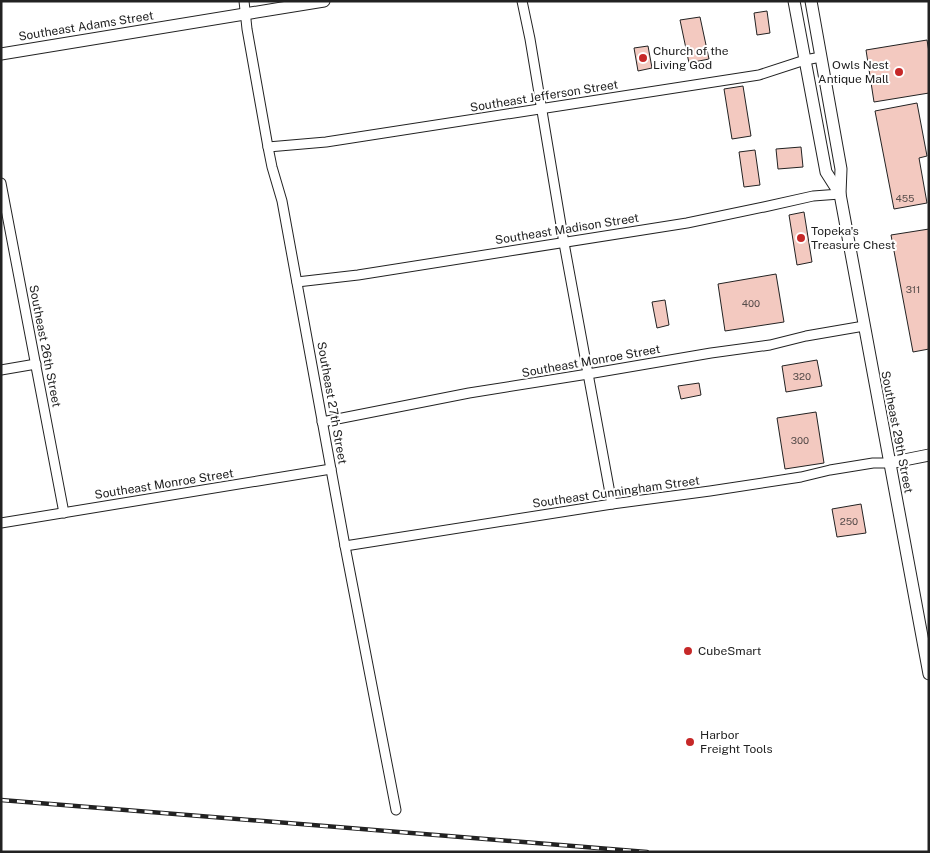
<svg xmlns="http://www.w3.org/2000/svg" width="930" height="853" font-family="'Public Sans',sans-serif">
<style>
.building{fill:#f3c9c0;stroke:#222}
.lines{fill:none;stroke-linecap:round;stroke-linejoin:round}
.street-casing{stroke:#222;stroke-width:11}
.secondary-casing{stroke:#222;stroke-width:13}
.street{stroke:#fff;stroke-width:9}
.secondary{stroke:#fff;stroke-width:11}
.rail-casing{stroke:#222;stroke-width:4.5}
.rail{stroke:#fff;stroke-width:2.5;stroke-dasharray:8;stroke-linecap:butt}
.poi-dot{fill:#c62828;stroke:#fff;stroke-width:2}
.labels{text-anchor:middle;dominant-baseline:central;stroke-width:4;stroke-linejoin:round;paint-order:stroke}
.number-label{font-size:10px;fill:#564c4a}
.street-label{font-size:12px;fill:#222;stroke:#fff}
.poi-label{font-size:12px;fill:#222;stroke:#fff;text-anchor:start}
</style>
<rect width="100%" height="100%" fill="#fff"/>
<!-- building -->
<g class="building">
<path d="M767 11 770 33 757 35 754 13Z"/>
<path d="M700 17 709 59 689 63 680 20Z"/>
<path d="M927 40 929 52V93L874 102 866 50Z"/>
<path d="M648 46 652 68 638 71 634 48Z"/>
<path d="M743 86 751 136 732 139 724 89Z"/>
<path d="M917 103 927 156 919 158 927 203 894 209 875 111Z"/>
<path d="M801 147 803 167 778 169 776 149Z"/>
<path d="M755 150 760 185 744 187 739 152Z"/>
<path d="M804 212 812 262 797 265 789 215Z"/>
<path d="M929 229V349L913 352 891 235Z"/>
<path d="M776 274 784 322 725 331 718 284Z"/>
<path d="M665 300 669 325 657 328 652 302Z"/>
<path d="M817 360 822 386 786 392 782 366Z"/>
<path d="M699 383 701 395 681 399 678 386Z"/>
<path d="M816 412 824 463 785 469 777 418Z"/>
<path d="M861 504 866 533 837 537 832 509Z"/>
</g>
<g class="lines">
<!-- street casing -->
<g class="street-casing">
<g id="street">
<path d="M244 1 247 29 268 147 272 167 282 201 345 546 396 810"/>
<path d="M522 1 530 39 564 243 612 504"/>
<path d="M268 147 326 142 759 75 805 60 821 57"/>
<path d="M1 183 64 513"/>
<path d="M297 282 358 275 687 223 764 207 813 196 840 194"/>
<path d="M1 370 36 364"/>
<path d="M322 422 469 393 588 374 711 353 770 345 806 336 864 326"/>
<path d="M1 523 331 469"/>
<path d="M345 546 612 504 710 491 801 477 830 470 873 463H889"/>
</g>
</g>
<!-- secondary casing -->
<g class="secondary-casing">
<g id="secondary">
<path d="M794 1 826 172 840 194"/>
<path d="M811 1 841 169 840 194 929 674"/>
<path d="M1 54 324 1"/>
<path d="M889 463 929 455"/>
</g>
</g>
<!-- street -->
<use href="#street" class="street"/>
<!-- secondary -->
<use href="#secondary" class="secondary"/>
<!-- rail casing -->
<g class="rail-casing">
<path id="rail" d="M1 800 647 852"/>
</g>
<!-- rail -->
<use href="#rail" class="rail"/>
</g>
<!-- markers -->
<g class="poi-dot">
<circle cx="643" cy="58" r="5"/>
<circle cx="899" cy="72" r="5"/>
<circle cx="801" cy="238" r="5"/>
<circle cx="688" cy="651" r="5"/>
<circle cx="690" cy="742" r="5"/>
</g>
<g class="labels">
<!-- number labels -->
<g class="number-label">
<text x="905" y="198">455</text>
<text x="913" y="289">311</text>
<text x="751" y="303">400</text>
<text x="802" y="376">320</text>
<text x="800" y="440">300</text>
<text x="849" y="521">250</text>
</g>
<!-- street labels -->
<g class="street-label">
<text transform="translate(86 26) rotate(-9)">Southeast Adams Street</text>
<text transform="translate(544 96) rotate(-9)">Southeast Jefferson Street</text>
<text transform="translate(567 229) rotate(-9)">Southeast Madison Street</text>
<text transform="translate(45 346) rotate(79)">Southeast 26th Street</text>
<text transform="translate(591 361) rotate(-10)">Southeast Monroe Street</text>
<text transform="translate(332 403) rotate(80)">Southeast 27th Street</text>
<text transform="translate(897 432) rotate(79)">Southeast 29th Street</text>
<text transform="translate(164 484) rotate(-9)">Southeast Monroe Street</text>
<text transform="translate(616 492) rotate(-8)">Southeast Cunningham Street</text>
</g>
<!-- poi labels -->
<g class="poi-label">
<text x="653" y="51">Church of the<tspan x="653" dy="14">Living God</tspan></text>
<text x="889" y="65" text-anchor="end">Owls Nest<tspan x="889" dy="14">Antique Mall</tspan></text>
<text x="811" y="231">Topeka's<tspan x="811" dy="14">Treasure Chest</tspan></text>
<text x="698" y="651">CubeSmart</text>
<text x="700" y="735">Harbor<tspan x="700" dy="14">Freight Tools</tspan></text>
</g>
</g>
<!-- border -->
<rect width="930" height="853" fill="none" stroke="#222222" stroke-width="5"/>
</svg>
